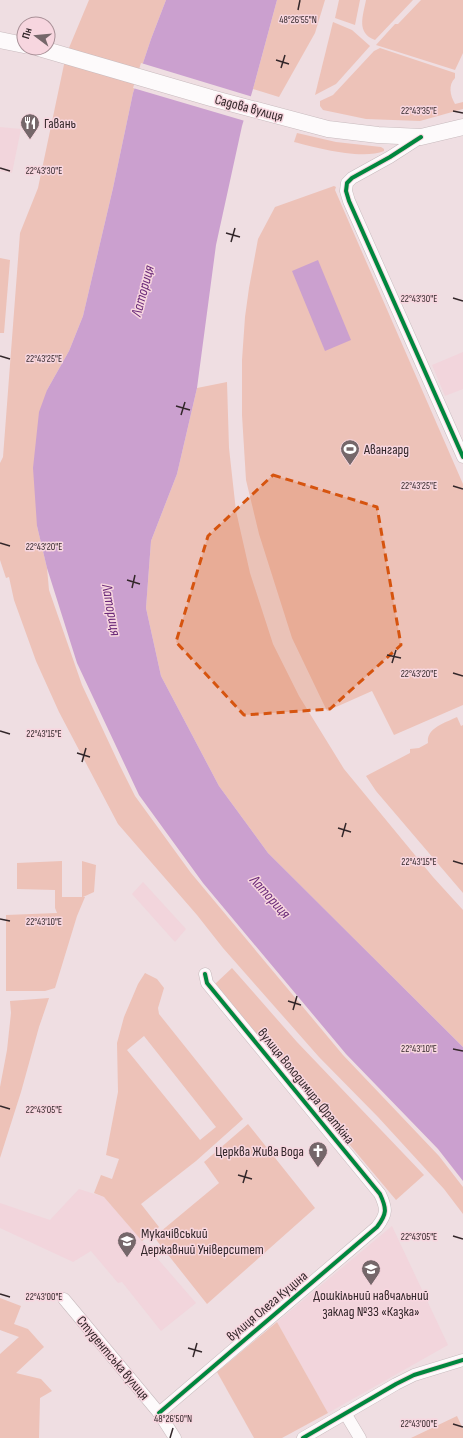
<svg xmlns="http://www.w3.org/2000/svg" width="463" height="1438" font-family="'Sofia Sans Condensed',sans-serif">
<style>
.built{fill:#f2d5dc}
.green{fill:#edc2b8;fill-rule:evenodd}
.water{fill:#cba0cf}
.pier{fill:#efdee2}
.lines{fill:none;stroke-linecap:round;stroke-linejoin:round}
.minor-casing{stroke:#c8bbbe;stroke-width:13}
.major-casing{stroke:#c8bbbe;stroke-width:17}
.minor{stroke:#fdfafb;stroke-width:12}
.major{stroke:#fdfafb;stroke-width:16}
.cycleway-casing{stroke:#f7d6df;stroke-width:6}
.cycleway{stroke:#00873e;stroke-width:4}
.marked{fill:#d6540f;fill-opacity:0.2;stroke:#d6540f;stroke-width:3;stroke-dasharray:8 5;stroke-linejoin:round}
.ticks{fill:none;stroke:#33272a;stroke-width:1.5}
.labels{text-anchor:middle;dominant-baseline:central;stroke-width:3;stroke-linejoin:round;paint-order:stroke}
.street-label{font-size:14px;fill:#33272a;stroke:#f7d6df}
.poi-label{font-size:14px;fill:#33272a;stroke:#f7d6df;text-anchor:start}
.water-label{font-size:15px;font-style:italic;fill:#6b2a79;stroke:#f7d6df}
.ticks-label{font-size:10px;text-anchor:middle;fill:#33272a;stroke:#f7d6df;stroke-width:3;stroke-linejoin:round;paint-order:stroke}
</style>
<rect width="100%" height="100%" fill="#efdee2"/>
<!-- built -->
<g class="built">
<path d="M0 127 21 129 12 173 0 171Z"/>
<path d="M463 352V389L445 396 432 365Z"/>
<path d="M143 882 186 929 175 942 132 894Z"/>
<path d="M79 1189 104 1197 196 1303 161 1331 122 1282 118 1283 91 1251 73 1262 0 1228V1203L50 1220Z"/>
<path d="M392 1226 448 1345 328 1413 277 1322Z"/>
</g>
<!-- green -->
<g class="green">
<path d="M89 0H166L151 39 133 93 113 188 83 316 69 351 47 390 37 526 47 568 49 590 82 685 119 764 135 796 191 873 343 1055 439 1156 463 1187V1214L444 1189 378 1117 319 1057 223 948 197 915 118 824 59 712 36 661 14 600 9 577 6 578 0 560V463L3 457 20 233 38 188 66 55Z"/>
<path d="M277 0H325L315 33 279 97 253 89Z"/>
<path d="M339 0H360L355 25 335 18Z"/>
<path d="M366 0H413L375 40C356 33 363 16 366 0Z"/>
<path d="M421 0H463V53L455 70 376 45 395 24H398Z"/>
<path d="M333 22 352 30 370 46 336 84 315 95Z"/>
<path d="M380 48 455 73V78C448 85 450 95 455 104L463 102V109L420 121 366 119 323 110 320 106V101L333 95 374 51Z"/>
<path d="M297 133 336 142 381 147 384 149V151C363 160 316 148 294 142Z"/>
<path d="M334 186 336 187 335 190 463 484V705L394 735 372 691 327 711 292 638 259 534 246 480 242 415V360L245 317 249 288 258 239 275 207Z"/>
<path d="M0 258 10 260 4 333H0Z"/>
<path d="M227 382 229 448 236 511 250 573 273 644 299 696 344 769 433 877 463 910V1047L268 853 219 786 161 676 146 608 151 541 177 474 197 388Z"/>
<path d="M457 717 461 726 463 725V893L376 791 366 776 410 753V749L419 748 428 743C426 728 445 723 457 717Z"/>
<path d="M62 861V897H82V861L96 865 94 892 83 897H85L77 916 55 988 45 991H6V915L57 913 55 908V890L17 889V863Z"/>
<path d="M232 968 297 1042 424 1175 396 1200 215 984Z"/>
<path d="M145 973 157 979 164 988 158 1008 159 1014 243 1119 196 1161 141 1204 159 1227 142 1241 104 1197 94 1193 101 1175 112 1179 119 1159 106 1155 118 1092 117 1043 124 1017 138 984ZM144 1036 216 1127 200 1140 127 1050Z"/>
<path d="M49 998 39 1027 21 1092 0 1158V1087L7 1050 11 1013 10 1001Z"/>
<path d="M248 1124 315 1208 207 1304 154 1237 219 1183 204 1162Z"/>
<path d="M0 1298 21 1306 14 1324 28 1329 44 1347 16 1373 41 1379 52 1391 40 1398 39 1438H0V1354L19 1337 0 1330Z"/>
<path d="M277 1322 328 1413 282 1438H254L217 1372Z"/>
<path d="M457 1416 463 1429V1438H411Z"/>
</g>
<!-- water -->
<g class="water">
<path d="M166 0H277L253 89 242 126 216 245 197 388 177 474 151 541 146 608 161 676 219 786 268 853 463 1047V1181L438 1149 346 1054 203 883 139 795 77 663 47 568 37 526 33 468 39 412 47 390 69 351 83 316 113 188 133 93 151 39Z"/>
<path d="M318 260 351 340 325 351 292 271Z"/>
</g>
<!-- pier -->
<path class="pier" d="M141 63 253 97 245 121 133 88Z"/>
<g class="lines">
<!-- minor casing -->
<g class="minor-casing">
<g id="minor">
<path d="M421 137 390 157 352 178 347 183 346 191 349 201 463 457"/>
<path d="M64 1299 159 1413 175 1438"/>
<path d="M159 1413 377 1227C387 1214 387 1209 380 1194L207 983 205 974"/>
<path d="M345 1413 360 1438"/>
<path d="M303 1438 396 1384 414 1375 463 1360"/>
</g>
</g>
<!-- major casing -->
<g class="major-casing">
<g id="major">
<path d="M0 40 24 45"/>
<path d="M39 48 211 98 328 129 378 135 421 137 463 127"/>
</g>
</g>
<!-- minor -->
<use href="#minor" class="minor"/>
<!-- major -->
<use href="#major" class="major"/>
<!-- cycleway casing -->
<g class="cycleway-casing">
<g id="cycleway">
<path d="M421 137 390 157 352 178 347 183 346 191 349 201 463 457"/>
<path d="M159 1413 377 1227C387 1214 387 1209 380 1194L207 983 205 974"/>
<path d="M303 1438 396 1384 414 1375 463 1360"/>
</g>
</g>
<!-- cycleway -->
<use href="#cycleway" class="cycleway"/>
</g>
<!-- marked area -->
<path class="marked" d="M273 475 377 507 401 645 330 709 244 715 176 642 208 536Z"/>
<!-- ticks -->
<path class="ticks" d="M298 10 300 0M276 60 289 64M281 68 285 55M453 111 463 113M0 168 10 171M226 233 240 237M231 242 235 228M453 298 463 301M0 356 10 359M176 406 190 410M181 415 185 402M453 486 463 489M0 543 10 546M127 580 140 584M132 588 135 575M387 655 401 658M392 663 396 650M453 673 463 676M0 731 10 734M77 753 90 757M82 762 86 748M338 828 351 832M342 837 346 823M453 861 463 864M0 919 10 921M288 1001 301 1005M293 1010 297 996M453 1049 463 1051M0 1106 10 1109M238 1175 252 1179M243 1183 247 1170M453 1236 463 1239M0 1294 10 1297M188 1348 202 1352M193 1357 197 1343M453 1424 463 1427M170 1438 173 1428"/>
<!-- icons -->
<defs>
<g id="restaurant-pin" transform="scale(1)"><path d="M0 17L-7.5 6A9.5 9.5 0 1 1 7.5 6Z" fill="#75676a" stroke="#f7d6df"/><path d="M-5-6h1v4h1v-4h1v4h1v-4h1v5L-1.5 .5V6h-2V.5L-5-1ZM5-6V6H3V1.5H1.5Q1.5-4 5-6Z" fill="#fff"/></g>
<g id="stadium-pin" transform="scale(1)"><path d="M0 17L-7.5 6A9.5 9.5 0 1 1 7.5 6Z" fill="#75676a" stroke="#f7d6df"/><path d="M0-5a6.5 5 0 1 0 0 10a6.5 5 0 1 0 0-10ZM-3.5-1.8h7v3.6h-7Z" fill="#fff"/></g>
<g id="church-pin" transform="scale(1)"><path d="M0 17L-7.5 6A9.5 9.5 0 1 1 7.5 6Z" fill="#75676a" stroke="#f7d6df"/><path d="M-1.2-6h2.4v3.5h3.3v2.4h-3.3V6h-2.4V-.1h-3.3v-2.4h3.3Z" fill="#fff"/></g>
<g id="university-pin" transform="scale(1)"><path d="M0 17L-7.5 6A9.5 9.5 0 1 1 7.5 6Z" fill="#75676a" stroke="#f7d6df"/><path d="M0-5L7-2L0 1L-7-2ZM-4 1L0 2.5L4 1V4Q0 6-4 4Z" fill="#fff"/></g>
<g id="school-pin" transform="scale(1)"><path d="M0 17L-7.5 6A9.5 9.5 0 1 1 7.5 6Z" fill="#75676a" stroke="#f7d6df"/><path d="M0-5L7-2L0 1L-7-2ZM-4 1L0 2.5L4 1V4Q0 6-4 4Z" fill="#fff"/></g>
</defs>
<g fill-rule="evenodd">
<use href="#restaurant-pin" x="30" y="123"/>
<use href="#stadium-pin" x="350" y="449"/>
<use href="#church-pin" x="318" y="1151"/>
<use href="#university-pin" x="127" y="1241"/>
<use href="#school-pin" x="371" y="1269"/>
</g>
<g class="labels">
<!-- street labels -->
<g class="street-label">
<text transform="translate(249 108) rotate(15)">Садова вулиця</text>
<text transform="translate(306 1086) rotate(51)">вулиця Володимира Фраткіна</text>
<text transform="translate(267 1306) rotate(-40)">вулиця Олега Куцина</text>
<text transform="translate(113 1358) rotate(50)">Студентська вулиця</text>
</g>
<!-- poi labels -->
<g class="poi-label">
<text x="44" y="123">Гавань</text>
<text x="364" y="449">Авангард</text>
<text x="304" y="1151" text-anchor="end">Церква Жива Вода</text>
<text x="141" y="1233">Мукачівський<tspan x="141" dy="16">Державний Університет</tspan></text>
<text x="371" y="1295" text-anchor="middle">Дошкільний навчальний<tspan x="371" dy="16">заклад №33 «Казка»</tspan></text>
</g>
<!-- water labels -->
<g class="water-label">
<text transform="translate(143 291) rotate(-75)">Латориця</text>
<text transform="translate(111 610) rotate(80)">Латориця</text>
<text transform="translate(270 897) rotate(48)">Латориця</text>
</g>
</g>
<g class="ticks-label">
<text x="298" y="23">48°26'55"N</text>
<text x="419" y="114">22°43'35"E</text>
<text x="44" y="174">22°43'30"E</text>
<text x="419" y="302">22°43'30"E</text>
<text x="44" y="362">22°43'25"E</text>
<text x="419" y="489">22°43'25"E</text>
<text x="44" y="550">22°43'20"E</text>
<text x="419" y="677">22°43'20"E</text>
<text x="44" y="737">22°43'15"E</text>
<text x="419" y="865">22°43'15"E</text>
<text x="44" y="925">22°43'10"E</text>
<text x="419" y="1052">22°43'10"E</text>
<text x="44" y="1113">22°43'05"E</text>
<text x="419" y="1240">22°43'05"E</text>
<text x="44" y="1300">22°43'00"E</text>
<text x="173" y="1422">48°26'50"N</text>
<text x="419" y="1427">22°43'00"E</text>
</g>
<!-- north arrow -->
<g transform="translate(36 36) rotate(286)"><circle r="19" fill="#f7d6df" stroke="#a99097"/>
<path d="M0-3L7 15L0 10L-7 15Z" fill="#75676a"/>
<text y="-6" font-size="11" font-weight="bold" text-anchor="middle" fill="#33272a">Пн</text>
</g>
</svg>
